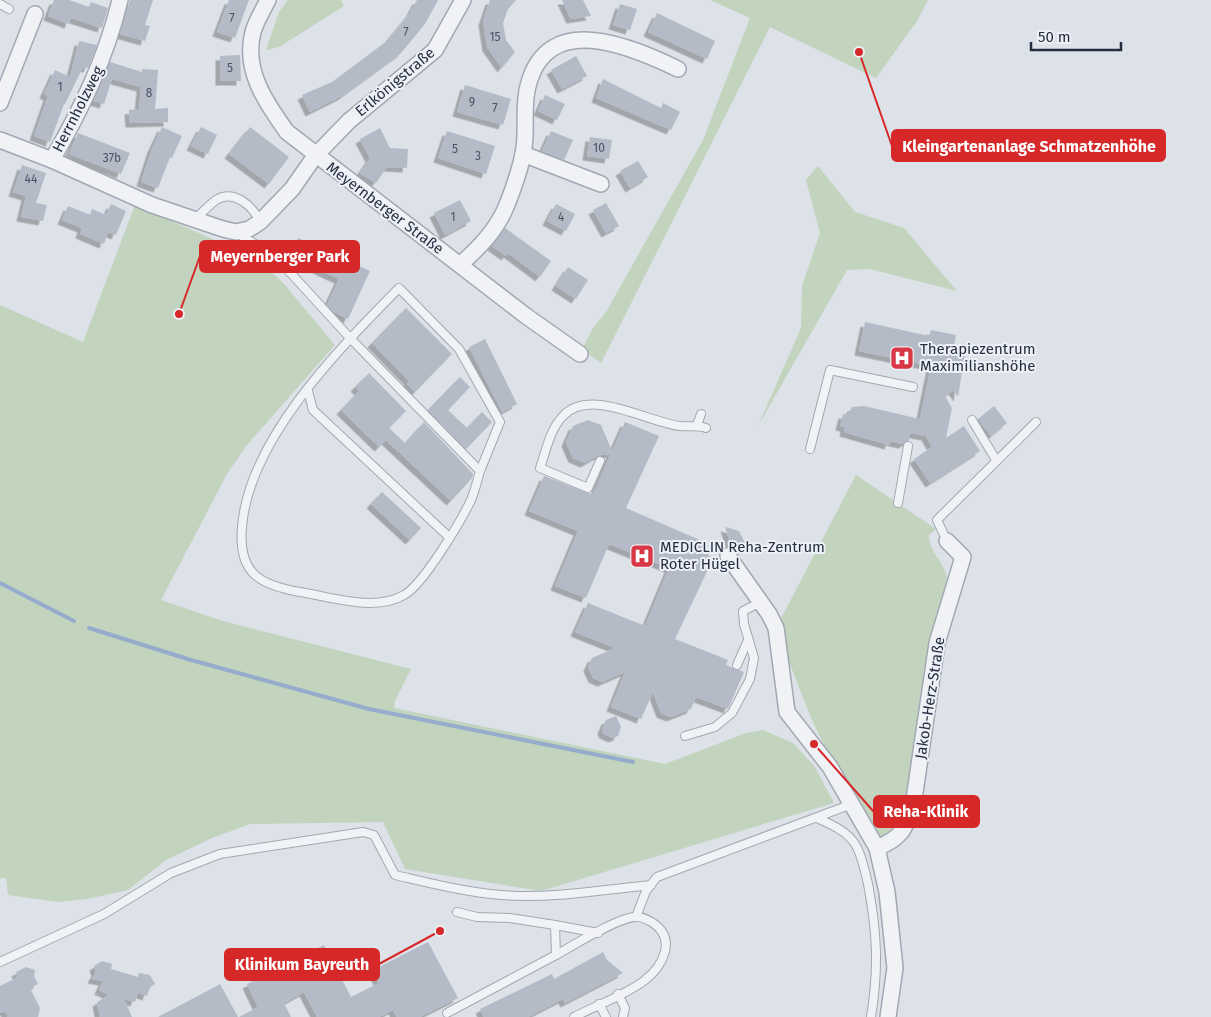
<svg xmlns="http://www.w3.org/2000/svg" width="1211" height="1017" font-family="'Fira Sans',sans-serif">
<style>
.green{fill:#c2d3be}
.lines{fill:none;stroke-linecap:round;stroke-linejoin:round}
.stream{stroke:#95accc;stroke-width:4}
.building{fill:#b4bac6;filter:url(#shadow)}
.service-casing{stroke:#a2a8b2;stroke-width:10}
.minor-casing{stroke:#a2a8b2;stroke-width:18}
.service{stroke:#f0f2f6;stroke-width:8}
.minor{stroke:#f0f2f6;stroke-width:15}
.labels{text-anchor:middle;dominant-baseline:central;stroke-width:4;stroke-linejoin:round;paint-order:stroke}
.number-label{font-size:12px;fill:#495162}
.street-label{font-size:15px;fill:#252e40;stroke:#edf0f6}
.poi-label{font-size:15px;fill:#252e40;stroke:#edf0f6;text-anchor:start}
.leader{fill:none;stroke:#d62828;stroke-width:2}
.callout-dot{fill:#d62828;stroke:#edf0f6;stroke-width:2}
.callout{fill:#d62828;stroke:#d62828;stroke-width:2}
.callout-label{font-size:16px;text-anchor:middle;font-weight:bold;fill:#fff}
</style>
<defs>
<filter id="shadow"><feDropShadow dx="-4.5" dy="4.5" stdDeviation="0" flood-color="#0004"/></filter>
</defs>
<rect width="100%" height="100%" fill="#dde1e8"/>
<!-- green -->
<g class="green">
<path d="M288 0H341L344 6 279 47 266 50 279 12Z"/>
<path d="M710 0H928L917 21 876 78 770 27 601 363 582 349 593 328 606 312 703 140 750 18Z"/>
<path d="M818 166 855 212 904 228 957 291 870 269 847 270 758 426 801 328 802 286 820 233 806 180Z"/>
<path d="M135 205 258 259 285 285 335 345 247 445 227 474 161 600 223 621 411 669 395 701 394 708 665 764 746 733 763 730 793 743 815 767 834 803 541 891 405 869 383 822 250 824 212 838 166 860 128 890 87 899 58 902 8 895 6 878H0V305L83 342Z"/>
<path d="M856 475 936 529 929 535C929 555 946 561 948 583L906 828 877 848 830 767 823 743 811 718 776 628Z"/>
</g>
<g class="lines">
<!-- stream -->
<g class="stream">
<path d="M0 583 74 621"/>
<path d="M89 628 191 660 369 709 633 762"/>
</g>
</g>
<!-- building -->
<g class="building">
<path d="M54 0H69L89 7 91 2 108 8 102 28 71 18 69 24 48 16Z"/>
<path d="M130 0H153L145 25 150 26 145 41 120 34Z"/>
<path d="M229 0H249L235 38 217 32Z"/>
<path d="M417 0H438L425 24 401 53 342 96 310 112 302 95 332 82 387 41 410 13Z"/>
<path d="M490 0H516L508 9 503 23 506 40 515 52 502 68 487 47 483 21Z"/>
<path d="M562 0H583L591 16 571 19Z"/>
<path d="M620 4 637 9 630 30 613 25Z"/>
<path d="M657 13 715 41 707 59 648 32Z"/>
<path d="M79 41 97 45 88 68 83 67 65 104H64L50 142 34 136 48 96 44 94 55 70 70 77Z"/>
<path d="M240 55 241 81H220V56Z"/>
<path d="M576 56 587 76 562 89 551 70Z"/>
<path d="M110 62 142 72V69L158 70 155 109 168 108V122L130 123 129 110 139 109 141 87 112 79 104 104 94 101Z"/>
<path d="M603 79 661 108 663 103 680 112 671 130 596 98Z"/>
<path d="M465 85 511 99 503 125 457 112Z"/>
<path d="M545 95 565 104 557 120 538 111Z"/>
<path d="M162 127 182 136 172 158 170 157 158 188 141 182 152 148Z"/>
<path d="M201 127 217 135 208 154 191 146Z"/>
<path d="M250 127 289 157 269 184 229 154Z"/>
<path d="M380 128 390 148 408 149 407 168 387 167 376 183 360 173 370 158 360 139Z"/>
<path d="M447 131 495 146 486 174 438 158Z"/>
<path d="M551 131 573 140 564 160 542 151Z"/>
<path d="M78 133 130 153 121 174 69 154Z"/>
<path d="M590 137 612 140 609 159 587 156Z"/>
<path d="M638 161 648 177 630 188 620 171Z"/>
<path d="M22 165 46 173 36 203 47 205 43 221 21 217 26 196 13 192Z"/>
<path d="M460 200 471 221 445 235 434 213Z"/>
<path d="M606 203 619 226 606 233 593 210Z"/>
<path d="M111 204 126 211 116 235 108 232 104 244 80 234 82 228 62 220 68 206 90 215 92 209 106 215Z"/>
<path d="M556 204 575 214 566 231 547 221Z"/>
<path d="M505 228 551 261 540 277 508 253 506 256 492 246Z"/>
<path d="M298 238 370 271 348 319 334 312 327 305 339 279 289 256Z"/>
<path d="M568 267 588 280 576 299 556 286Z"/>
<path d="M406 308 452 354 415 392 407 384 409 381 372 343Z"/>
<path d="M865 322 929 336 931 330 956 335 953 350 965 353 958 397 953 390 945 396 952 408 946 438 964 426 980 451 930 483 914 459 932 447 926 436 910 433 909 440 903 444 890 441 889 445 844 432 845 427 840 426 843 414 848 415 852 407 864 406 920 419 931 366 859 351Z"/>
<path d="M485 339 517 404 502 412 469 347Z"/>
<path d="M369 373 406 411 389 428 405 443 424 422 473 474 472 478 451 501 386 440 379 447 341 410 359 391 355 387Z"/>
<path d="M460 377 470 387 448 410 467 428 482 412 492 422 466 449 428 410Z"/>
<path d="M994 406 1007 423 991 436 978 419Z"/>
<path d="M588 420 601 425 612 451 625 422 659 436 626 508 702 541 712 561 675 639 728 660 726 665 744 672 728 709 696 697 691 709 671 717 661 713 653 692 641 719 611 707 625 672 602 682 593 678 588 667 592 658 615 648 575 632 588 603 645 626 669 568 609 544 586 598 555 586 578 531 529 511 544 476 593 495 611 453 597 456 585 463 573 458 566 442 573 426Z"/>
<path d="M382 492 421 528 410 540 371 504Z"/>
<path d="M725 527 739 531 745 543 739 555 732 548Z"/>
<path d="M616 716 621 727 618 736 613 738 604 734 602 730 606 720Z"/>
<path d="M428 942 458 998 420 1017H397L393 1010 379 1017H317L304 992 284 1003 291 1017H239L258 1007 247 984 324 945 351 997 379 983 373 970Z"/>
<path d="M603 952 607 960 623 973 565 1003 563 999 528 1017H484L480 1009 552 974 554 979Z"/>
<path d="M102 961 112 964 111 969 138 977 139 973 150 975 155 984 150 987 147 996 138 993 135 1002 124 999 132 1017H100L97 1002 109 995 99 990 103 981 92 979 96 972 94 966Z"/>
<path d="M26 967 35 970 34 976 38 984 30 988 40 1008 38 1017H8L5 1011 0 1013V986L18 977 16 972Z"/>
<path d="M220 984 238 1017H158L209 990Z"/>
</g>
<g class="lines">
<!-- service casing -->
<g class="service-casing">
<g id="service">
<path d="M0 4 9 9"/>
<path d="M195 219C202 213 209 205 216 200 234 189 253 206 260 222"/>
<path d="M237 233 276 257 350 338 480 471 500 422 459 349 399 288C339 349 249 439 242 527 238 572 258 585 300 592 331 597 375 612 404 595 423 585 461 521 471 500 475 491 477 481 480 471"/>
<path d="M308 391 313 410 449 537"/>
<path d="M972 420 996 460"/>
<path d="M697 425 701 414"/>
<path d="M810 449 830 370 913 387"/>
<path d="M600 461 588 488 540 468C546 451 550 429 563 416 590 387 647 422 680 426 689 427 697 425 706 428"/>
<path d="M898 503 908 446"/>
<path d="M947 541 937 520 1036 422"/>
<path d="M737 665 748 640"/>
<path d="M685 736 715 727 732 713 750 679 754 658 744 624 743 611 761 602"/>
<path d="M817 818C830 824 847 831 855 844 862 855 865 871 868 884 877 931 879 969 871 1017"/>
<path d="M636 917 646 891 657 877 852 804"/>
<path d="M555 925 598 933"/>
<path d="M556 955C574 945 617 918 635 917 642 916 648 920 653 923 677 939 663 966 645 980 628 994 595 1006 574 1017"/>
<path d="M0 962 104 914 171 873 220 854 363 832 374 835 395 875C430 883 465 892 501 895 550 899 602 890 651 885"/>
<path d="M618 994 625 1008 623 1017"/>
<path d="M599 1004 606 1017"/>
<path d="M447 1013 556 955 555 925 510 918 477 917 457 912"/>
</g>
</g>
<!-- minor casing -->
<g class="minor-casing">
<g id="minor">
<path d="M268 0C263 10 256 21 253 32 243 70 266 103 287 132L526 316 580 354"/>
<path d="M0 103 35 14"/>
<path d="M0 140 52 160 152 205 223 229 236 232 249 229 260 222 292 189 315 156 349 121 435 50 463 0"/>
<path d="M523 154 601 184"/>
<path d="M52 160C82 108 106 58 120 0"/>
<path d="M460 265C475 251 490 237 500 219 508 206 520 170 523 154 528 132 522 108 528 86 547 10 630 46 678 69"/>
<path d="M728 556 769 614 776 628 787 712 830 767 877 848 887 892 895 968 888 1017"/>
<path d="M877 848C901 838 905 830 913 806L937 643 963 557 947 541"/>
</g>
</g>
<!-- service -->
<use href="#service" class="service"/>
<!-- minor -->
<use href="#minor" class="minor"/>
</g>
<!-- icons -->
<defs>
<g id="hospital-square" transform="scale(1.25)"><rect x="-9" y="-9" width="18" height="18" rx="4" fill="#d83745" stroke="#edf0f6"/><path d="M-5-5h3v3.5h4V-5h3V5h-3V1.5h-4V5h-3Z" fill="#fff"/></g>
</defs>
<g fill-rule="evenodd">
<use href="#hospital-square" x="902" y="358"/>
<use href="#hospital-square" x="642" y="556"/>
</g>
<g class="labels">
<!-- number labels -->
<g class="number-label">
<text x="232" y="18">7</text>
<text x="406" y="32">7</text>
<text x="495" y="37">15</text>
<text x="230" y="68">5</text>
<text x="60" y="87">1</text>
<text x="149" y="93">8</text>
<text x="472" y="102">9</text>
<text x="495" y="108">7</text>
<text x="599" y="148">10</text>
<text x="455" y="149">5</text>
<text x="478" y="156">3</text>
<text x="112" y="158">37b</text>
<text x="31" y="179">44</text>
<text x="453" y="217">1</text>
<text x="561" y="217">4</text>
</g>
<!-- street labels -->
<g class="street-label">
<text transform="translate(395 82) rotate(-40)">Erlkönigstraße</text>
<text transform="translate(78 109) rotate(-63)">Herrnholzweg</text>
<text transform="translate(385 208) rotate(37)">Meyernberger Straße</text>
<text transform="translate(930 698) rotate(-81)">Jakob-Herz-Straße</text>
</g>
<!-- poi labels -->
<g class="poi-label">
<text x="920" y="349">Therapiezentrum<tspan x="920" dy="17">Maximilianshöhe</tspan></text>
<text x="660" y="547">MEDICLIN Reha-Zentrum<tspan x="660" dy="17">Roter Hügel</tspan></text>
</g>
</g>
<!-- callouts -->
<path class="leader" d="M859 52L892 146M179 314L200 256M814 744L874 812M440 931L379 964"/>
<g class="callout-dot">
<circle cx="859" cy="52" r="5"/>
<circle cx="179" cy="314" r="5"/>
<circle cx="814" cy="744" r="5"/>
<circle cx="440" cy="931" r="5"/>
</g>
<g class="callout">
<rect x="892" y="130" width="273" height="31" rx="5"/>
<rect x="200" y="241" width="159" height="31" rx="5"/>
<rect x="874" y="796" width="105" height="31" rx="5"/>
<rect x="225" y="949" width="154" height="31" rx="5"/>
</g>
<g class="callout-label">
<text x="1029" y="152">Kleingartenanlage Schmatzenhöhe</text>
<text x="280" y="262">Meyernberger Park</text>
<text x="926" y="817">Reha-Klinik</text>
<text x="302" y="970">Klinikum Bayreuth</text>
</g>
<!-- scale -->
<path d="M1031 42v8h90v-8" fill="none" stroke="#252e40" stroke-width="2.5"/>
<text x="1038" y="42" font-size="15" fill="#252e40" stroke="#edf0f6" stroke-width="4" paint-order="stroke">50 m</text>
</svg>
